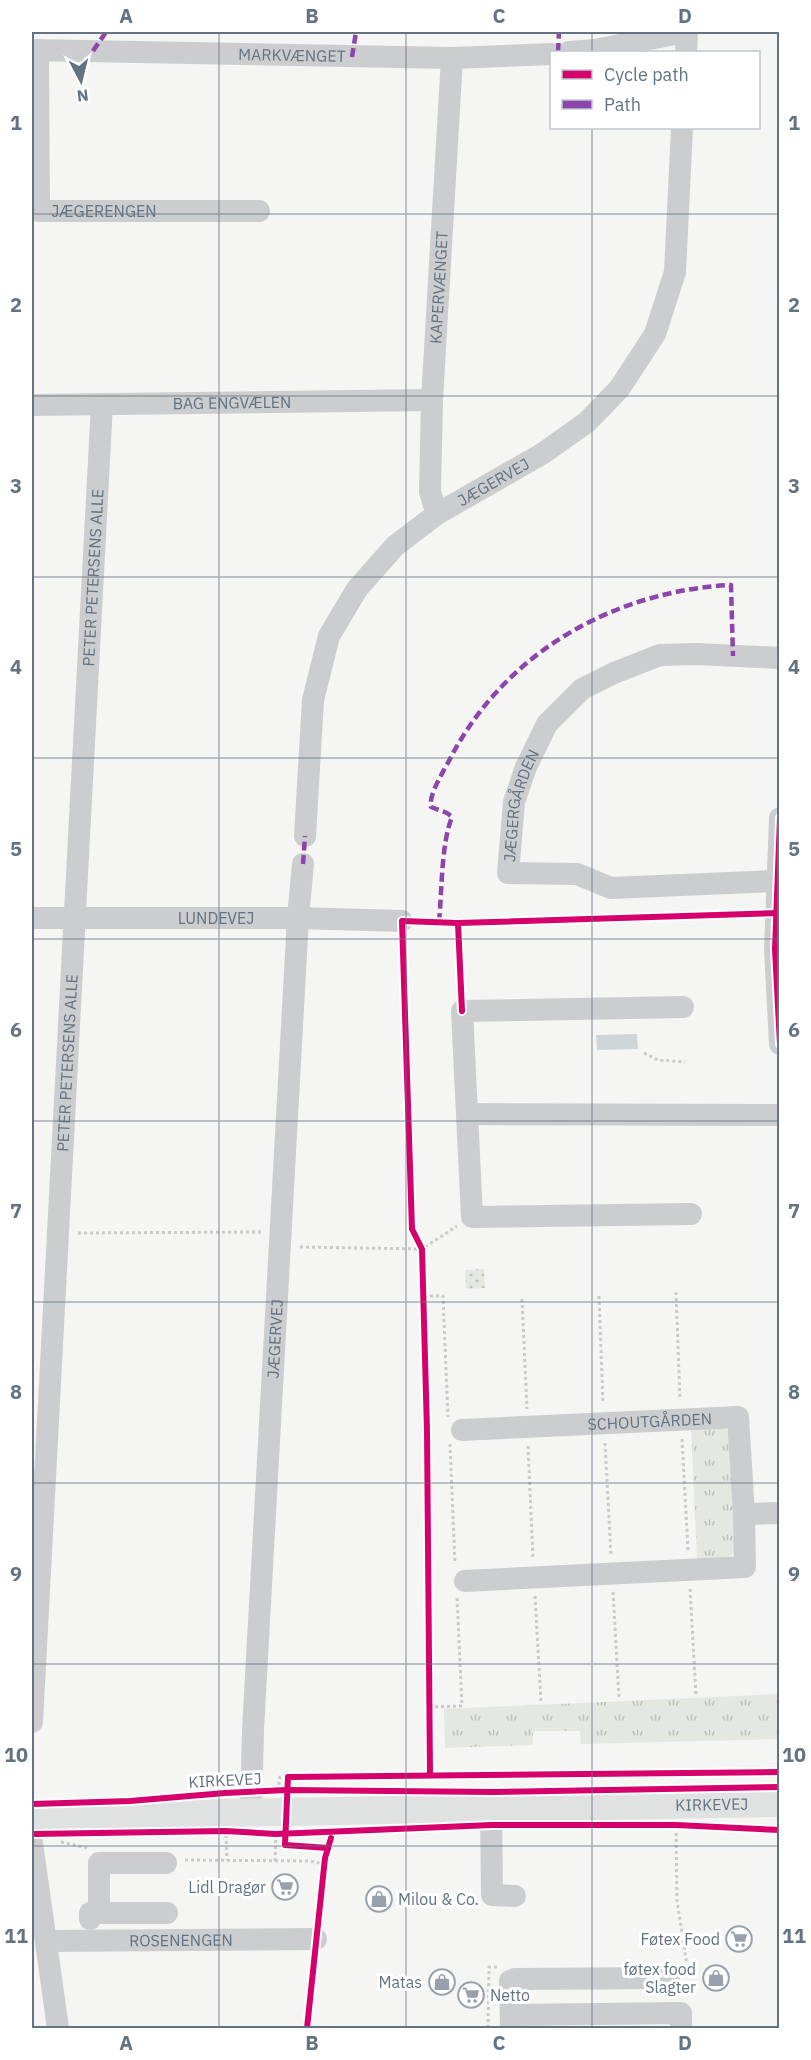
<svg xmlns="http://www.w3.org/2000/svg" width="811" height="2060" font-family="'IBM Plex Sans',sans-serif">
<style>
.grass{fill:url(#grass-tufts)}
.park{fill:url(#park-dots)}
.water{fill:#ced6d9}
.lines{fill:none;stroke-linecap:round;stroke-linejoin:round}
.path{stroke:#cacacb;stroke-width:3;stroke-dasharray:3 3;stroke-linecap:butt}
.minor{stroke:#cccdce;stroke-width:22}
.major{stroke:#e0e1e1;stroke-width:28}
.quiet{stroke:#8e44ad;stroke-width:4.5;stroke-dasharray:9 4.5;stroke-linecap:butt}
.cycleway-casing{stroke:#fff;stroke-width:10}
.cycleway{stroke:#d6006c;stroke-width:6}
.grid{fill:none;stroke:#647384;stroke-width:1.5;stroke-opacity:0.55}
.labels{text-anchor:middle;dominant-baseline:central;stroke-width:6;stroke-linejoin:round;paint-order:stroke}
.street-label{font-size:16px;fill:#647384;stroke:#fff}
.poi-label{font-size:16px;fill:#647384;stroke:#fff;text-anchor:end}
.neatline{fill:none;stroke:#647384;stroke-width:2}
.grid-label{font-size:20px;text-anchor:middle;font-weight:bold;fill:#647384}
</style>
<defs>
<pattern id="grass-tufts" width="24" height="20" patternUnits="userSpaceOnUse" patternTransform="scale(1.5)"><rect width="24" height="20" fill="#e4e8e1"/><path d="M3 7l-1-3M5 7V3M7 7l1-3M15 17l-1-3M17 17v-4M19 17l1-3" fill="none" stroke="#bcc0bc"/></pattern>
<pattern id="park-dots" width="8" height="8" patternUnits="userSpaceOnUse" patternTransform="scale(1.5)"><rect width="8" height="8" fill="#e4e8e1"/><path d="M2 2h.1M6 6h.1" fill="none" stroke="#bcc0bc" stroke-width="1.8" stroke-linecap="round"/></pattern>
</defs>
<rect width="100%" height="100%" fill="#f5f5f3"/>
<!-- grass -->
<g class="grass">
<path d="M691 1427C709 1427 724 1422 735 1438L734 1553 725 1559 697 1560Z"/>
<path d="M779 1694V1739L581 1744 580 1731H533V1745L445 1748 444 1709Z"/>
</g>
<!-- park -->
<path class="park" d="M484 1269 485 1288 466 1289 465 1270Z"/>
<!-- water -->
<path class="water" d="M637 1034 638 1049 597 1050 596 1035Z"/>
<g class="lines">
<!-- path -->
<g class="path">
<path d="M644 1053 658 1060 685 1062"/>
<path d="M78 1233 261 1232"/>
<path d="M300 1247 422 1249 457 1226"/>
<path d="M676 1292 680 1400"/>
<path d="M424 1296H443L448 1417"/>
<path d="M599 1296 603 1403"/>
<path d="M522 1299 527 1409"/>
<path d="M682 1439 688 1550"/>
<path d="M605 1443 611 1556"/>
<path d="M450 1444 455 1564"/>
<path d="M528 1446 533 1559"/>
<path d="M690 1589 696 1695"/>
<path d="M613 1592 619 1698"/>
<path d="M535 1596 541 1702"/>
<path d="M429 1707 462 1706 457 1597"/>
<path d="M278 1791 280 1777H288"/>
<path d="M676 1827 677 1901 688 1972"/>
<path d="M226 1835 227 1860"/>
<path d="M61 1842 87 1848"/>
<path d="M185 1860 310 1861 324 1864"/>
<path d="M275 1861 276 1833"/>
<path d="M488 2028 489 1967H497"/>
</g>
<!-- minor -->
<g class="minor">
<path id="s1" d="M32 50 452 58 552 54"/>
<path id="s2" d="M38 50 39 211H259"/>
<path d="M569 52 595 50 685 32"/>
<path d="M686 52 687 32"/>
<path id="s3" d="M32 405 432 400"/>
<path id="s4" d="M437 514 430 492 432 400 452 58"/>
<path d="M780 818 775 949 780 1044"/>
<path id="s5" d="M305 836 313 700 329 636 357 589 395 546 437 514 542 454 587 422 619 389 655 334 675 272 682 128"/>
<path id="s6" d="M776 881 611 888 577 874 508 873 514 802 526 767 547 724 582 689 614 673 660 655 697 654 780 658"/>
<path id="s7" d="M32 918H298L402 921"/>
<path d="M683 1007 462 1011 472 1217 691 1214"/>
<path d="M467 1114 780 1115"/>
<path id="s8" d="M462 1430 738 1417 744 1514 745 1567 465 1581"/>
<path d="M744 1514 780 1513"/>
<path id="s9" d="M32 1722 102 404"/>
<path d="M491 1808 492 1895 515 1896"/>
<path id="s10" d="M251 1812 253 1730 298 918 303 864"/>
<path d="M32 1843 58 2028"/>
<path d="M99 1913V1863H166"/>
<path d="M90 1919V1913H167"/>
<path id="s11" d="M47 1941 316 1939"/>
<path d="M511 2015 681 2013V2028"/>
<path d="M511 2028 510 1981 515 1979 669 1978"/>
</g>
<!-- major -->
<path class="major" id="s12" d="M32 1819 220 1813 780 1803"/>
<!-- quiet -->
<g class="quiet">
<path d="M93 51 106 32"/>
<path d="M558 52 559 32"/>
<path d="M352 57 356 32"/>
<path d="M303 864 305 836"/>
<path d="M439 922C442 892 441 844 452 817L447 813 431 807C428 795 445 769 451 757 506 652 614 591 731 585L733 656"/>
</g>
<!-- cycleway casing -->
<g class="cycleway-casing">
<g id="cycleway">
<path d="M780 818 775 949 780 1044"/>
<path d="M458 923 462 1011"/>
<path d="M430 1774 427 1431 422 1249 412 1229 402 921 458 923 780 913"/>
<path d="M32 1804 130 1801 225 1793 287 1790 494 1792 780 1787"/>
<path d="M32 1834 226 1831 276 1834 492 1825H676L780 1830"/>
<path d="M328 1848 285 1845 288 1777 780 1772"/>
<path d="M307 2028 325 1858 331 1838"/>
</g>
</g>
<!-- cycleway -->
<use href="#cycleway" class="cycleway"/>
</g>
<!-- grid -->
<path class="grid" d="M219 32V2028M406 32V2028M592 32V52M592 128V2028M32 214H780M32 396H780M32 577H780M32 758H780M32 939H780M32 1121H780M32 1302H780M32 1483H780M32 1664H780M32 1846H780"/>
<!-- icons -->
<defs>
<g id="supermarket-ring" transform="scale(1.35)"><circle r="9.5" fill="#fff" stroke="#97a0ab" stroke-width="1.5"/><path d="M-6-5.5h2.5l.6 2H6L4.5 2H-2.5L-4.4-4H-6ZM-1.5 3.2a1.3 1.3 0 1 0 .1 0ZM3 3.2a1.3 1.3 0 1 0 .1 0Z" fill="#97a0ab"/></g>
<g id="shop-ring" transform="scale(1.35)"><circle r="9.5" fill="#fff" stroke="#97a0ab" stroke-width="1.5"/><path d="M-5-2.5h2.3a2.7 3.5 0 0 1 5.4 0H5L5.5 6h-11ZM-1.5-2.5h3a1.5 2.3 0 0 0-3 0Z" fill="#97a0ab"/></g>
</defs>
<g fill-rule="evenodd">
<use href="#supermarket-ring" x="285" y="1887"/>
<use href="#shop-ring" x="379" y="1899"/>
<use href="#supermarket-ring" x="739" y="1939"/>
<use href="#shop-ring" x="716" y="1978"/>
<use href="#shop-ring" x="442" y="1982"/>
<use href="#supermarket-ring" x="471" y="1995"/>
</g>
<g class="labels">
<!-- street labels -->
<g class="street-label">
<text stroke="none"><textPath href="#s1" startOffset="260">MARKVÆNGET</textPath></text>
<text stroke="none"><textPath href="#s2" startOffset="226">JÆGERENGEN</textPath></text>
<text stroke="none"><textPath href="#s4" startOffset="228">KAPERVÆNGET</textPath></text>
<text stroke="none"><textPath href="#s3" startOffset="200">BAG ENGVÆLEN</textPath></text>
<text stroke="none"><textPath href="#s5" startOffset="432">JÆGERVEJ</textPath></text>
<text stroke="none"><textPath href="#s9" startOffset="1146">PETER PETERSENS ALLE</textPath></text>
<text stroke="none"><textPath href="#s6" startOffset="340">JÆGERGÅRDEN</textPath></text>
<text stroke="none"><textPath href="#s7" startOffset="184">LUNDEVEJ</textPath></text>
<text stroke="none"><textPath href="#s9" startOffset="660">PETER PETERSENS ALLE</textPath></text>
<text stroke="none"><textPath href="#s10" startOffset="474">JÆGERVEJ</textPath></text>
<text stroke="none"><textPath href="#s8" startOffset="188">SCHOUTGÅRDEN</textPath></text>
<text transform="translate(225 1780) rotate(-3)">KIRKEVEJ</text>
<text stroke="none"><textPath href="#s12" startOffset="680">KIRKEVEJ</textPath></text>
<text stroke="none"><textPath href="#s11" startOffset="134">ROSENENGEN</textPath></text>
</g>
<!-- poi labels -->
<g class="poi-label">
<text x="266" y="1887">Lidl Dragør</text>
<text x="398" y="1899" text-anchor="start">Milou &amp; Co.</text>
<text x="720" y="1939">Føtex Food</text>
<text x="696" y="1969">føtex food<tspan x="696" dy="18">Slagter</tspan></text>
<text x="422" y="1982">Matas</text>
<text x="490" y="1995" text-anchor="start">Netto</text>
</g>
</g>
<!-- border -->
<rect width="811" height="2060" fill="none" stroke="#ffffff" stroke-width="66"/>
<!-- legend -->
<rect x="550" y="51" width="210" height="78" fill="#ffffff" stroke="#c1c7ce" stroke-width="1.5"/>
<rect x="562" y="70" width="30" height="9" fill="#d6006c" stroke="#c1c7ce" stroke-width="1.5"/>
<text x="604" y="81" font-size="18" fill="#647384">Cycle path</text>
<rect x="562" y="100" width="30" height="9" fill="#8e44ad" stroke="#c1c7ce" stroke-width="1.5"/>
<text x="604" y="111" font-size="18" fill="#647384">Path</text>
<!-- north arrow -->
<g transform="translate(81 81) rotate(173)" stroke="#ffffff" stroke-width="4.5" paint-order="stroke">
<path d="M0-4.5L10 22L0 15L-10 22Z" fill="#647384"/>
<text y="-9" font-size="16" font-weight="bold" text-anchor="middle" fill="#647384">N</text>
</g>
<rect x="33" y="33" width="745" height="1994" class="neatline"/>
<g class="grid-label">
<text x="126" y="23">A</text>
<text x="312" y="23">B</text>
<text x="499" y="23">C</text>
<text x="685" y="23">D</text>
<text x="16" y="130">1</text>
<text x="794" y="130">1</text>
<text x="16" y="312">2</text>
<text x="794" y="312">2</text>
<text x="16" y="493">3</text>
<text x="794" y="493">3</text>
<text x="16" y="674">4</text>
<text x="794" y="674">4</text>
<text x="16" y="856">5</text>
<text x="794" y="856">5</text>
<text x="16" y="1037">6</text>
<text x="794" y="1037">6</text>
<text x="16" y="1218">7</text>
<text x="794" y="1218">7</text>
<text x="16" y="1399">8</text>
<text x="794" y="1399">8</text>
<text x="16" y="1581">9</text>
<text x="794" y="1581">9</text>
<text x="16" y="1762">10</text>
<text x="794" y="1762">10</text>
<text x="16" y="1943">11</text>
<text x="794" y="1943">11</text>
<text x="126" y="2050">A</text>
<text x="312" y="2050">B</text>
<text x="499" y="2050">C</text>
<text x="685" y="2050">D</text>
</g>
</svg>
